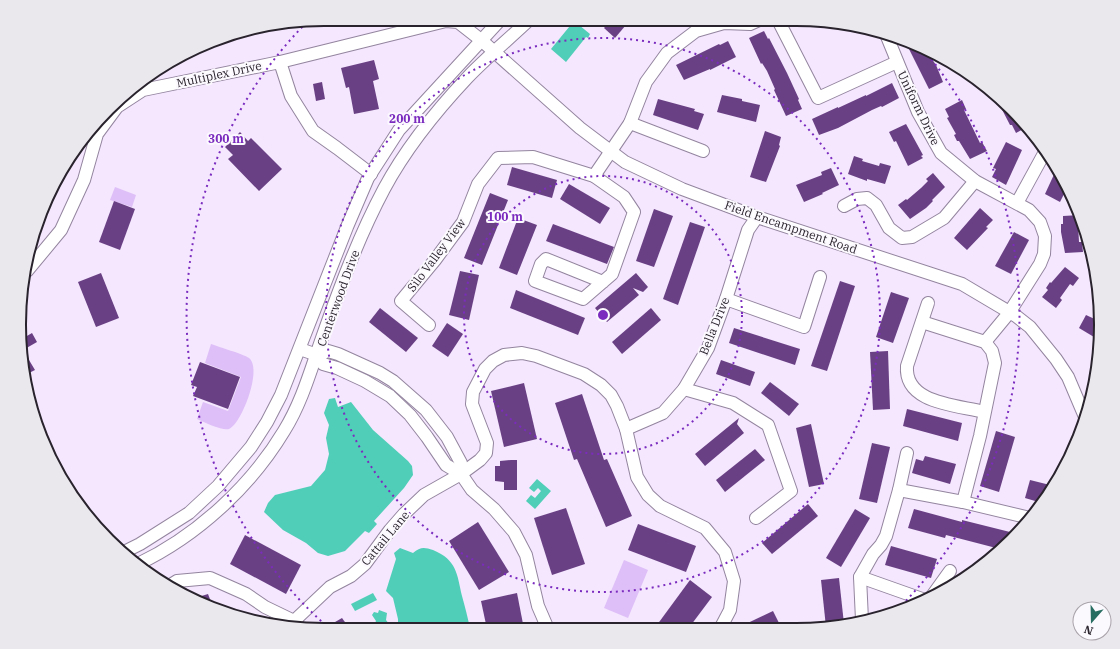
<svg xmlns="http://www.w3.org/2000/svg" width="1120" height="649" font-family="'IBM Plex Serif',serif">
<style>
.green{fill:#dfbff7}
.water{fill:#50ceb7}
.building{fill:#6a4084}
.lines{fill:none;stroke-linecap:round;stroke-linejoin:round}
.minor-casing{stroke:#94859f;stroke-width:14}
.minor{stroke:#fff;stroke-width:12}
.ring{fill:none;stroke:#7b2cbf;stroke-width:2;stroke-dasharray:2 4}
.labels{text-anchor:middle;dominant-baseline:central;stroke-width:4;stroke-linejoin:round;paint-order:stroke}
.street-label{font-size:12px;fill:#29232d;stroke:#fcf9fe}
.rim{fill:none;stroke:#29232d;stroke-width:2}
.centre{fill:#7b2cbf;stroke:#fcf9fe;stroke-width:2}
.ring-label{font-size:12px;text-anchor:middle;font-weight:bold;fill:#7b2cbf;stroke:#fcf9fe;stroke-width:4;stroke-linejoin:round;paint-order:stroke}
</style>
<rect width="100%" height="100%" fill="#f4e7fe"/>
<!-- green -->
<g class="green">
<path d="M115 187 136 195 132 207 110 200Z"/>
<path d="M211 344C219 347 243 354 249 358 263 369 241 425 229 429 222 431 204 422 197 419L203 402 228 411 241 377 205 363Z"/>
<path d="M624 560 648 570 628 618 604 608Z"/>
</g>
<!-- water -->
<g class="water">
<path d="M574 21 590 34 588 38 586 37 566 62 551 49Z"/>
<path d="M335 398 338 407 351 402 373 430 408 461 412 466 413 475 404 488 374 521 377 524 369 533 365 531 345 551 328 556 318 553 306 543 283 530 264 512 268 503 275 495 311 486 325 470 329 454 326 438 329 425 324 413 329 399Z"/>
<path d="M537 479 551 491 535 509 526 501 531 495 535 498 541 491 538 488 534 492 529 488Z"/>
<path d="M400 548 413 553C420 547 424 547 433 550 457 560 457 574 462 596 465 607 468 618 470 629H398V619L393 598 386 591 396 559 394 553Z"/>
<path d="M373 593 377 600 355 611 351 604Z"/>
<path d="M379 610 387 613 386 620 389 624 387 629H369L370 627 374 625 376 621 372 615 374 612 378 613Z"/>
</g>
<!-- building -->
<g class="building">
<path d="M612 19H631L615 38 604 28Z"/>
<path d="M764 31 768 39 769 38 787 73 799 99 798 100 802 109 786 116 774 90 775 89 767 71 762 63 761 64 749 38Z"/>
<path d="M728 41 736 57 710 70V69L684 80 676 65 719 44 720 45Z"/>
<path d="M905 41 927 52 936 65 943 82 929 89Z"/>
<path d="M374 60 379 79 373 81 379 109 354 114 349 87 346 88 341 68Z"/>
<path d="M322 82 325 99 316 101 313 84Z"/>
<path d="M892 83 899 98 882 107 881 106 872 110 838 128 819 135 812 119 838 107V108L866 95V96Z"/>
<path d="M994 94 1011 108 1027 127 1016 133 1012 125H1010Z"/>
<path d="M722 95 742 99V101L760 105 756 122 717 112Z"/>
<path d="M658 99 695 109 694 111 704 114 698 130 653 115Z"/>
<path d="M962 100 966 109 964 110 980 143 982 142 987 151 970 159 959 141H957L954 135 956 134 947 118 949 117 945 109Z"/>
<path d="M906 124 923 155 921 156 923 158 908 166 896 141 894 142 889 132Z"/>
<path d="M765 131 781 137 779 145 780 146 766 182 750 177Z"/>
<path d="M240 132 248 141 251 138 282 169 259 191 228 159 233 155 225 147Z"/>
<path d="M1006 142 1022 150 1006 185 992 177 996 169 993 168Z"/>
<path d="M854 156 863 159 862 161 879 166 880 163 891 166 885 184 867 179V181L848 174Z"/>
<path d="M512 167 557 180 552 198 507 185Z"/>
<path d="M831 168 839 185 822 193 823 194 804 202 796 185 822 175 821 172Z"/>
<path d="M1057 168 1067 188 1060 202 1045 194Z"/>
<path d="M933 173 945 187 932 200 933 201 926 208 910 219 898 205 906 199 907 200 921 188 928 181 926 179Z"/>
<path d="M569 184 610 208 600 224 560 199Z"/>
<path d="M490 193 508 200 482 265 464 258Z"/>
<path d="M114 201 135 209 120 250 99 242Z"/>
<path d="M980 208 993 220 986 227 988 228 967 250 954 238Z"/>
<path d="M654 209 673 216 654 267 636 261Z"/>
<path d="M1080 215 1083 224H1078L1079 242H1082L1083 252 1065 253 1061 232V224H1063V216Z"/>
<path d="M518 218 537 225 517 275 499 268Z"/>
<path d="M690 222 705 227 678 305 663 299Z"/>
<path d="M553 224 614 247 607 264 546 241Z"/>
<path d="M1014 232 1029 240 1011 274 995 266Z"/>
<path d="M1065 267 1079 278 1073 286 1070 284 1060 298 1062 300 1056 308 1042 297 1048 290 1046 288 1050 282 1051 283Z"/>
<path d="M460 271 479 275 469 320 449 315Z"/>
<path d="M101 273 119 318 96 327 78 282Z"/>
<path d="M636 273 648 287 643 292 633 288 639 295 607 322 595 308Z"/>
<path d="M840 281 855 286 827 371 811 366Z"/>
<path d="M516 290 585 318 578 335 510 308Z"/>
<path d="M891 292 909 298 893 343 876 337Z"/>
<path d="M380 308 418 338 406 352 369 322Z"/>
<path d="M651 308 661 320 622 354 612 342Z"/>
<path d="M1086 315 1101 322 1099 340 1079 328Z"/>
<path d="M447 323 463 334 448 357 432 346Z"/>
<path d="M734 328 800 349 795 365 729 343Z"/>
<path d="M32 333 37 342 23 350 35 370 27 374 20 344V340Z"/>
<path d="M888 351 890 409 873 410 870 352Z"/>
<path d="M721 360 755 372 750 386 716 374Z"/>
<path d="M200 362 240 377 228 409 193 396 197 387 191 385Z"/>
<path d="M770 382 799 404 789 416 761 393Z"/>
<path d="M524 383 537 439 504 447 491 391Z"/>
<path d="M582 394 604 460 607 459 632 516 606 527 577 459 574 460 555 403Z"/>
<path d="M907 409 962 423 958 441 903 426Z"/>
<path d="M739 418 737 424 744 433 705 466 695 454Z"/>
<path d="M811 424 824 484 809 487 796 428Z"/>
<path d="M996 431 1015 437 999 492 980 486Z"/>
<path d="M872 443 890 447 877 503 859 499Z"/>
<path d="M755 449 765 460 725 492 716 480Z"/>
<path d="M925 456 956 464 950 484 912 473 916 459 923 461Z"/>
<path d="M511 460H517V490H504V482L495 481V466H500V461Z"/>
<path d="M1030 480 1054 486 1042 503 1025 498Z"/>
<path d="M808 504 818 516 772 554 762 543Z"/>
<path d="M566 508 585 564 552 575 534 518Z"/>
<path d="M855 509 870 518 841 567 826 558Z"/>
<path d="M914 509 962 522V520L1010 532 1007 544 1000 549 946 535 945 538 908 528Z"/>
<path d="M478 522 509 572 479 590 449 541Z"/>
<path d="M638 524 696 546 686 572 628 550Z"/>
<path d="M245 535 301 565 286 594 230 564Z"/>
<path d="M891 546 937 559 931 578 885 565Z"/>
<path d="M839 578 844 624 826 627 821 580Z"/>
<path d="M690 580 712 597 688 629H654Z"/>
<path d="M517 593 524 629H487L481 601Z"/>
<path d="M208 594 213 607 195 598Z"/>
<path d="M773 611 782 629H735Z"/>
<path d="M342 618 350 629H323Z"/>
</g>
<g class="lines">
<!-- minor casing -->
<g class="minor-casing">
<g id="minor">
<path d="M778 20 818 98 897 62"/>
<path d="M886 34 918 112 941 153 975 181 1029 210 1040 222 1045 236 1044 254 1040 264 1009 313 985 342"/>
<path d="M280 62 291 96 313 131 337 148 371 174"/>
<path d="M630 123 703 151"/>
<path d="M594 176 630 123 646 82 667 53 696 31 724 23 750 24 759 20"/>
<path d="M1017 203 1046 150"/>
<path d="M844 206 857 199 867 198 876 205 889 228 902 238 912 237 944 218 975 181"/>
<path d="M27 271 61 230 84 180 97 134 117 107 143 90 280 62 446 21 458 22 481 40 580 128 625 162 682 189 757 217 962 284 1016 316 1030 327 1056 359 1068 377 1085 417"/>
<path d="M726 299 804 327 820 277"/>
<path d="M928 303 907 366C904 404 958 405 984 412"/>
<path d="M922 322 985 342 992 351 995 363 980 436 963 502"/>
<path d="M429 325 401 301 435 260 463 222 478 184 498 158 533 157 594 176 624 197 634 212 612 274 583 299 535 281 541 264 546 259 603 282"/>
<path d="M300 349 317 355 328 351 338 354 380 373 393 381 426 410 447 437 461 463V474"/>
<path d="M317 355 323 364 337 368 365 381 390 396 410 415 427 437 446 465 461 474 472 490 494 509 514 532 526 555 538 606 548 629"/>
<path d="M684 389 733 403 768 425 791 491 756 518"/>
<path d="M626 429 663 413 684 389 708 348 726 299 748 230 757 217"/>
<path d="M899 490 963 502 1030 518"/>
<path d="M124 552 140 544 189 513 218 486 251 447 267 422 281 395 347 227 368 178 399 130 501 19"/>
<path d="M138 564C197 536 251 486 284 431 302 402 311 369 322 338 340 287 359 236 384 189 406 148 436 111 467 78 487 57 509 39 530 19"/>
<path d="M860 577 925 600"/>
<path d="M169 586 177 581 210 578 246 594 265 607 294 621 300 628"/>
<path d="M932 596 950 571"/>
<path d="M862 620 860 577 873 554 881 545 886 536 899 490 907 453"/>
<path d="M294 621 330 587 351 576 365 564 390 530 404 514 424 495 461 474 480 460 486 453 487 443 472 404 473 392 485 369 493 361 504 355 522 353 536 356 584 374 601 385 611 395 617 406 626 429 637 477 648 495 660 506 705 528 725 552 734 581 730 610 720 629"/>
</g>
</g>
<!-- minor -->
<use href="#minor" class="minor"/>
</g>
<!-- distance rings -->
<g class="ring">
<circle cx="603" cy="315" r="139"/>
<circle cx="603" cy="315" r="277"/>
<path d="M330 629A416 416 0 0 1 306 23M924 50A416 416 0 0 1 895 612"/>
</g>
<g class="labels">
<!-- street labels -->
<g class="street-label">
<text transform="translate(219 74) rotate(-12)">Multiplex Drive</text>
<text transform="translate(919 108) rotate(64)">Uniform Drive</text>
<text transform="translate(791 227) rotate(19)">Field Encampment Road</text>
<text transform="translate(436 255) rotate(-53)">Silo Valley View</text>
<text transform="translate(338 298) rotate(-70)">Centerwood Drive</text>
<text transform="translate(714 326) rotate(-68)">Bella Drive</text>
<text transform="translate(385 538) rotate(-50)">Cattail Lane</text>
</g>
</g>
<!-- crop -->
<path d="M0 0H1120V649H0ZM324 26H796A298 298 0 0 1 1094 324V325A298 298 0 0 1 796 623H324A298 298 0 0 1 26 325V324A298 298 0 0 1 324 26Z" fill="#ebe8ed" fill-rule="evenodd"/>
<path class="rim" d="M324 26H796A298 298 0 0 1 1094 324V325A298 298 0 0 1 796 623H324A298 298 0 0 1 26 325V324A298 298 0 0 1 324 26Z"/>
<circle cx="603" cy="315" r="6" class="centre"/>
<g class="ring-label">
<text x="407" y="123">200 m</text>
<text x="226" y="143">300 m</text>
<text x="505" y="221">100 m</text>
</g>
<!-- north arrow -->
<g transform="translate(1092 621) rotate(200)"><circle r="19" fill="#fcf9fe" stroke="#a8a3aa"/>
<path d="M0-3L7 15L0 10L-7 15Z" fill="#286d61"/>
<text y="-6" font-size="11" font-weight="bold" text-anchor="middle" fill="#29232d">N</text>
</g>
</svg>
